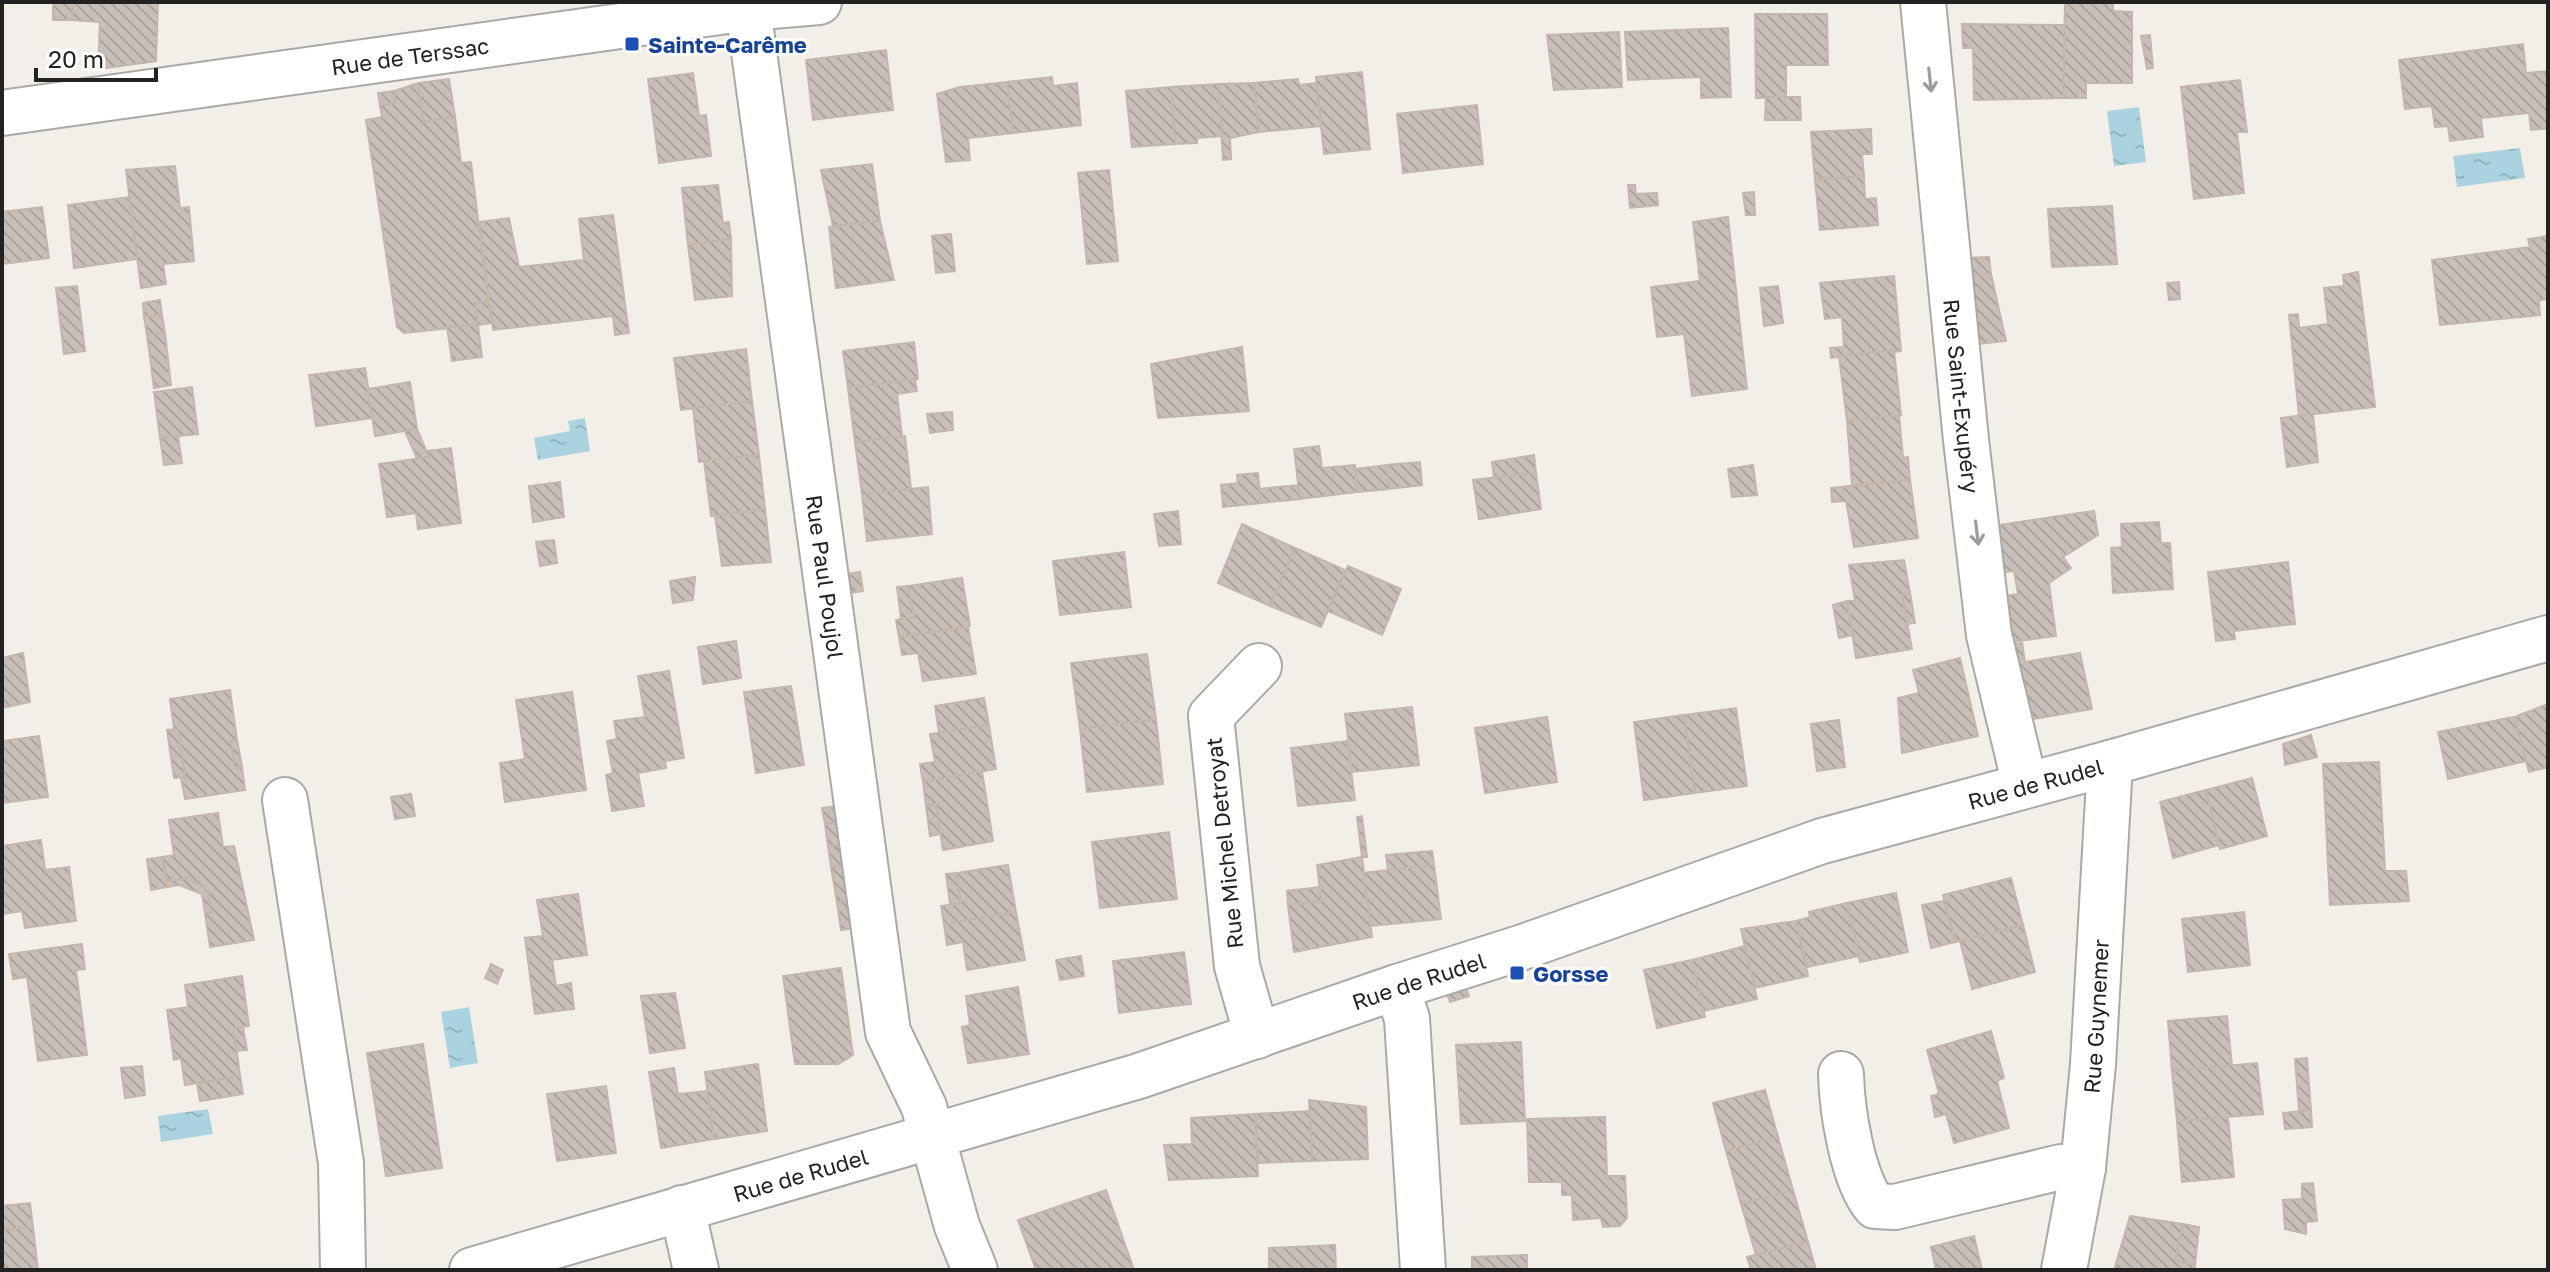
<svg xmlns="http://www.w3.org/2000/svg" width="2550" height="1272" font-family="'Golos Text',sans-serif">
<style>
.water{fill:url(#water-ripples)}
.building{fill:url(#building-back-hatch);stroke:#c4b6ab;stroke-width:2}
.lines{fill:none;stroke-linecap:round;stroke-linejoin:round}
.minor-casing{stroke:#a9a9a9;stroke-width:48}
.minor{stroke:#fff;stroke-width:44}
.oneway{stroke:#9c9c9c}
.transit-dot{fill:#1a4fb4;stroke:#fff;stroke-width:3}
.labels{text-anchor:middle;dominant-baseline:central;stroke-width:6;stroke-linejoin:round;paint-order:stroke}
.transit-label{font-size:22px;font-weight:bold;fill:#164399;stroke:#fff;text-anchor:start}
.street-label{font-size:22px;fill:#222;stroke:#fff}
</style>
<defs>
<pattern id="water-ripples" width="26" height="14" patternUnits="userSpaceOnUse" patternTransform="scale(2)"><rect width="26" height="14" fill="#aad3df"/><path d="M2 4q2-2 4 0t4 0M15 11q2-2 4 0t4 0" fill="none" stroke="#92b5bf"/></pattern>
<pattern id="building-back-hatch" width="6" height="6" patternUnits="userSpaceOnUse" patternTransform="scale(2)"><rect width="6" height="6" fill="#c7bfb8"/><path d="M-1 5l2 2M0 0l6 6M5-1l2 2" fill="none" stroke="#aba49e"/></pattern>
</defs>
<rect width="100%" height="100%" fill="#f2efe9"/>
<!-- water -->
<g class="water">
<path d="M2139 107 2146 162 2114 166 2107 111Z"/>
<path d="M2520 148 2525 178 2457 187 2453 156Z"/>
<path d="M585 418 590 451 538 460 534 438 570 431 568 421Z"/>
<path d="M469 1007 478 1063 450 1068 441 1012Z"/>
<path d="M208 1109 213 1134 161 1142 158 1116Z"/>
</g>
<!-- building -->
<g class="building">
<path d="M53 2H73L72 20H53Z"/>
<path d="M73 2H158L156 61 98 69 100 22 72 20Z"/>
<path d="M2065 2H2113V11L2132 12V83H2086V98H2063Z"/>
<path d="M1755 14H1827L1828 65H1786V97L1756 98Z"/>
<path d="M1962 24 2065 25 2063 98 1974 100 1973 48H1963Z"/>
<path d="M1728 28 1731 97 1701 98V77L1628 80 1625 32Z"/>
<path d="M1619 32 1622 87 1554 90 1547 35Z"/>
<path d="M2150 35 2153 68 2147 69 2141 36Z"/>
<path d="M2523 44 2526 73 2548 71V128L2531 130 2529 113 2481 118 2483 137 2450 141 2448 126 2435 127 2432 106 2405 109 2399 60Z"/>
<path d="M886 50 893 110 813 120 806 60Z"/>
<path d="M1362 72 1370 149 1324 154 1316 77Z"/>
<path d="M693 73 699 116 706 115 711 156 659 163 648 79Z"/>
<path d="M1052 77 1053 86 1077 83 1081 125 1013 133 1007 82Z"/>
<path d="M449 79 455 117 423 122 418 83Z"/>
<path d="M1298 79 1299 85 1316 83 1321 126 1259 132 1254 83Z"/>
<path d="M2240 80 2247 132H2237L2244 193 2194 199 2181 87Z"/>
<path d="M1007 82 1013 133 968 138 970 160 946 162 937 94 960 87Z"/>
<path d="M418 83 423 122 455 117 461 163 471 162 488 301 475 303 478 325 404 333 397 327 366 120 382 117 380 105 395 103 394 91Z"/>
<path d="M1254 83 1259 132 1230 138 1231 159 1223 160 1218 84Z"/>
<path d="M1218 84 1222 136 1197 138V143L1175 144 1171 87Z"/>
<path d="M1171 87 1175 144 1132 147 1126 91Z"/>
<path d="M394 91 395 103 380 105 378 93Z"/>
<path d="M1766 97H1800L1801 120H1765Z"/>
<path d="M1477 105 1483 164 1403 173 1397 114Z"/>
<path d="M1871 129 1872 154H1862L1864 176 1815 180 1811 132Z"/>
<path d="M872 164 880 221 833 226 821 170Z"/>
<path d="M175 166 180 208 189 207 194 261 163 264 166 284 141 288 126 170Z"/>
<path d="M1109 170 1118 261 1087 264 1078 173Z"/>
<path d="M1864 176 1865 199 1876 198 1878 225 1820 230 1815 180Z"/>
<path d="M718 185 723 223 729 222 731 239 688 245 682 188Z"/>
<path d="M1628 185H1635L1636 194 1657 193 1658 205 1630 208Z"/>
<path d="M1754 192 1755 215H1746L1743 193Z"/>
<path d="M129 197 137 259 74 268 68 205Z"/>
<path d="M2112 206 2117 264 2052 267 2048 209Z"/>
<path d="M42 207 49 258 2 264V212Z"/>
<path d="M613 215 629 333 615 335 613 316 493 330 479 222 509 218 519 267 584 260 579 219Z"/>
<path d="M1728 217 1747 389 1692 396 1684 334 1657 337 1651 287 1700 281 1693 222Z"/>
<path d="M880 221 894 280 836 288 829 227Z"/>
<path d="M951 234 955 271 936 273 932 236Z"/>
<path d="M2548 236V299L2539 300 2540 315 2440 325 2432 260 2530 247 2528 239Z"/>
<path d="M731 239 732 296 695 300 688 245Z"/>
<path d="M1989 257 1991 274 1963 276V258Z"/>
<path d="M2358 272 2375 407 2299 416 2289 315 2298 314 2299 328 2328 324 2324 288 2344 286 2343 275Z"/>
<path d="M1991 274 2006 341 1970 345 1963 276Z"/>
<path d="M1894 276 1901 351 1831 358 1830 348 1844 347 1842 317 1825 319 1820 283Z"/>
<path d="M2179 282 2180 299 2169 300 2167 283Z"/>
<path d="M77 286 85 351 64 354 56 288Z"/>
<path d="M1778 286 1783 323 1764 326 1760 288Z"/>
<path d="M160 300 162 315 144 317 143 303Z"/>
<path d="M488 301 492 323 478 325 475 303Z"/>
<path d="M162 315 165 333 147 335 144 317Z"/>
<path d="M478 325 482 357 452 361 447 327Z"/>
<path d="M165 333 171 385 154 388 147 335Z"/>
<path d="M914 342 918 379 848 388 843 351Z"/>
<path d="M1242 347 1249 411 1158 418 1151 364Z"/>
<path d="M746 349 752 401 681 410 674 358Z"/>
<path d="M1894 350 1901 415 1847 421 1839 356Z"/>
<path d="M365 368 373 418 316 426 309 375Z"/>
<path d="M915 379 917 391 897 394 902 436 855 442 848 388Z"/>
<path d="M410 382 417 429 375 436 368 389Z"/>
<path d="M192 387 198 434 160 438 154 392Z"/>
<path d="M752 401 759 455 699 462 693 408Z"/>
<path d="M952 412 953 430 930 433 927 414Z"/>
<path d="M2313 414 2318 462 2287 467 2281 418Z"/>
<path d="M1899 415 1903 458 1908 457 1910 480 1852 485 1847 421Z"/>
<path d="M414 429H417L429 457 417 459 405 431Z"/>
<path d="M178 436 182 463 164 465 160 438Z"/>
<path d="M905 436 911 489 862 494 855 442Z"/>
<path d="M1319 446 1322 468 1355 465 1358 492 1300 499 1294 449Z"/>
<path d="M451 448 461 523 418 529 416 513 387 517 379 464 429 457 426 451Z"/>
<path d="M759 455 765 509 711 516 704 461Z"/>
<path d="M1534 455 1536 473 1494 478 1492 462Z"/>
<path d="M1420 462 1422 485 1389 489 1386 465Z"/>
<path d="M1386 465 1389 489 1358 492 1355 469Z"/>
<path d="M1753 465 1757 495 1732 497 1728 469Z"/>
<path d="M1258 473 1261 503 1223 507 1221 485 1238 483 1237 475Z"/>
<path d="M1536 473 1541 509 1479 519 1473 480Z"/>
<path d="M1910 480 1918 538 1854 547 1846 501 1832 502 1831 488Z"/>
<path d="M560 482 564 517 533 522 529 486Z"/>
<path d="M1298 485 1300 499 1261 503 1259 489Z"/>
<path d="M928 487 932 534 867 541 862 494Z"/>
<path d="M765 509 771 562 722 566 715 516Z"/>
<path d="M1178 511 1181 544 1159 546 1154 514Z"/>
<path d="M2094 511 2098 535 2063 557 2071 568 2049 583 2056 636 2004 643 1997 597 2018 594 2014 571 1999 573 1992 526Z"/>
<path d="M2159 522 2161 543H2170L2173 589 2113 593 2111 548 2122 547 2121 524Z"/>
<path d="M1242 524 1295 548 1270 606 1218 583Z"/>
<path d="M554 540 557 563 540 566 536 542Z"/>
<path d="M1295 548 1345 570 1321 627 1270 606Z"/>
<path d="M1124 552 1131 607 1060 615 1053 561Z"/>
<path d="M1904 560 1910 593 1902 595 1912 649 1856 658 1847 601H1855L1849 565Z"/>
<path d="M2288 562 2295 624 2234 631 2235 639 2216 641 2208 572Z"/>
<path d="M1348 566 1401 589 1382 635 1328 611Z"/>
<path d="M860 572 863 591 850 593 847 574Z"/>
<path d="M695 577 693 600 673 603 670 581Z"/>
<path d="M962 578 970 626 899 637 896 620 914 617 908 586Z"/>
<path d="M908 586 914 617 901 619 897 587Z"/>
<path d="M1910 593 1915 623 1908 624 1902 595Z"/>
<path d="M1847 601 1853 635 1839 638 1833 605Z"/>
<path d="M968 627 976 674 923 681 918 653 902 655 899 637Z"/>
<path d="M736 641 741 678 703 684 698 647Z"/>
<path d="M2022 643 2025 662 2080 653 2092 709 2022 721 2005 646Z"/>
<path d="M23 653 30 702 2 708V658Z"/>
<path d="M1147 654 1156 719 1080 729 1071 663Z"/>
<path d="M1960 658 1978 736 1902 753 1898 698 1919 693 1913 670Z"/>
<path d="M669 671 684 758 665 761 666 768 638 773 644 806 612 811 606 775 613 773 607 741 617 739 614 721 645 717 638 676Z"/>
<path d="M791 686 804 765 756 773 744 692Z"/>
<path d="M230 690 237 740 231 741 235 768 242 767 245 790 185 799 181 778 185 777 178 729H174L170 699Z"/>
<path d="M572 692 586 790 505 802 500 763 525 759 516 700Z"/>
<path d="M984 698 989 725 939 733 935 706Z"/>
<path d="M2548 704V767L2529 772 2514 717Z"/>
<path d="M1412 707 1419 765 1352 772 1345 714Z"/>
<path d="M1736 708 1747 786 1695 793 1684 715Z"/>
<path d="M1684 715 1695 793 1644 800 1634 722Z"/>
<path d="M1547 717 1557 782 1485 793 1475 728Z"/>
<path d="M2514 717 2526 761 2448 779 2438 732Z"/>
<path d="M1156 719 1163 784 1087 792 1080 729Z"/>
<path d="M1839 720 1845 767 1817 771 1811 724Z"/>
<path d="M989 725 996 769 923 782 920 764 935 762 930 734Z"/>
<path d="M178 729 185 777 174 778 167 730Z"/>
<path d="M2311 735 2317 757 2285 765 2283 744Z"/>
<path d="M39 736 48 797 2 803V741Z"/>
<path d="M237 740 242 767 235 768 231 741Z"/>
<path d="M1347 741 1355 800 1298 806 1291 748Z"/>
<path d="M2379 762 2385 871H2406L2409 901 2330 905 2323 764Z"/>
<path d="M982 771 993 841 943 850 936 804 926 806 923 782Z"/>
<path d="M2252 778 2267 836 2220 849 2206 790Z"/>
<path d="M2206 790 2219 845 2173 858 2160 802Z"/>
<path d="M411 794 415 816 395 819 391 797Z"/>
<path d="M936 804 940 834 930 836 926 806Z"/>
<path d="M837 806 838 822 825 824 822 808Z"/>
<path d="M218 813 223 847 234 846 254 940 210 947 205 913 211 912 208 891 189 878 166 881 162 857 174 855 169 820Z"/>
<path d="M1362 816 1367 857H1362L1357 817Z"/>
<path d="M838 822 842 844 828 846 825 824Z"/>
<path d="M1169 832 1177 899 1100 908 1092 842Z"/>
<path d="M41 840 45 870 69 867 76 921 25 928 22 911 2 914V846Z"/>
<path d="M842 844 846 865 831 867 828 846Z"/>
<path d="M1432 851 1434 865 1388 870 1386 855Z"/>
<path d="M162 857 167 887 151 890 147 859Z"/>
<path d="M1362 857 1372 937 1294 952 1288 905 1321 901 1317 865Z"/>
<path d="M846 865 851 900 837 902 831 867Z"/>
<path d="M1008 865 1016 912 944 924 941 906 961 903 956 873Z"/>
<path d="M1434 865 1441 919 1371 926 1363 873Z"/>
<path d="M956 873 961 903 950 904 946 874Z"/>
<path d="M189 878 208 891 211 912 205 913 202 894 179 885 167 887 166 881Z"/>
<path d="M2011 878 2023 925 1955 942 1943 895Z"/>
<path d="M1320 887 1321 901 1288 905 1287 891Z"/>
<path d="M1896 893 1908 952 1860 962 1847 903Z"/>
<path d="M578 894 587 955 552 960 556 986 571 983 574 1009 535 1014 525 938 543 936 537 900Z"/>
<path d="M851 900 855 928 841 930 837 902Z"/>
<path d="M1944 901 1955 942 1931 948 1922 905Z"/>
<path d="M1847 903 1859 956 1807 967 1796 921 1810 917 1809 912Z"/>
<path d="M1016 912 1025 960 967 970 963 942 947 945 944 924Z"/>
<path d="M2244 912 2250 965 2188 972 2182 919Z"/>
<path d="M1796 921 1808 976 1754 988 1741 929Z"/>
<path d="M2023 925 2035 972 1972 989 1960 941Z"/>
<path d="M82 944 85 969 76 970 87 1055 38 1061 27 977 13 979 9 954Z"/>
<path d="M1745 946 1757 999 1703 1011 1692 960Z"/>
<path d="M1184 952 1191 1004 1119 1013 1113 961Z"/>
<path d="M1081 956 1084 976 1060 980 1056 960Z"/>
<path d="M1692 960 1705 1017 1657 1028 1644 970Z"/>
<path d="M491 964 503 970 497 984 485 978Z"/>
<path d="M841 968 853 1055 838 1064H795L783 976Z"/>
<path d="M242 976 249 1026 234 1028 240 1076 185 1085 181 1058 174 1060 167 1010 188 1007 185 985Z"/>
<path d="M1018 987 1029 1054 968 1063 962 1027 970 1025 966 996Z"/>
<path d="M1466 988 1469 996 1450 1002 1447 994Z"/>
<path d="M675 993 685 1048 650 1053 641 996Z"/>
<path d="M2227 1016 2232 1066 2172 1071 2168 1021Z"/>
<path d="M243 1027 247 1050 236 1051 234 1028Z"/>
<path d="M1991 1031 2004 1078 1997 1081 2009 1128 1954 1143 1946 1114 1935 1117 1931 1096 1939 1094 1927 1050Z"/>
<path d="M1521 1042 1525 1121 1461 1124 1456 1045Z"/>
<path d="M423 1044 442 1168 386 1176 367 1053Z"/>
<path d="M2307 1058 2311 1110 2299 1111 2295 1059Z"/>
<path d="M2257 1063 2263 1114 2177 1121 2172 1071Z"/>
<path d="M758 1064 767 1131 714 1139 705 1072Z"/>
<path d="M142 1066 145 1095 125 1098 121 1068Z"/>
<path d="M674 1068 678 1094 707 1091 714 1139 661 1148 649 1072Z"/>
<path d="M240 1076 243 1094 200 1101 197 1084Z"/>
<path d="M606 1086 616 1153 557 1161 547 1094Z"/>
<path d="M1765 1090 1778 1137 1726 1151 1713 1103Z"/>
<path d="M1309 1100 1366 1107 1368 1159 1312 1161Z"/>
<path d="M2311 1110 2312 1127 2285 1129 2283 1113Z"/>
<path d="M1310 1111 1312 1161 1258 1163 1255 1114Z"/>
<path d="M1255 1114 1258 1176 1169 1180 1164 1145 1192 1144 1191 1118Z"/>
<path d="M1605 1117 1607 1176H1625L1627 1218 1620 1226 1603 1227 1601 1218 1573 1220 1572 1195H1562V1182H1529L1527 1119Z"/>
<path d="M2228 1117 2234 1177 2182 1182 2177 1121Z"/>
<path d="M1778 1137 1793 1190 1741 1204 1726 1151Z"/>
<path d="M2313 1183 2317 1221 2306 1222V1234L2285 1229 2283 1200 2302 1199V1184Z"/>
<path d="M1106 1190 1134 1270H1036L1018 1220Z"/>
<path d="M1793 1190 1808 1242 1756 1255 1741 1204Z"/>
<path d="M30 1203 33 1227 2 1230V1206Z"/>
<path d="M2130 1216 2183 1224 2175 1260 2195 1265V1270H2114Z"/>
<path d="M2183 1224 2199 1227 2195 1265 2175 1260Z"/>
<path d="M33 1227 38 1270H2V1230Z"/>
<path d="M1974 1236 1982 1270H1936L1931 1247Z"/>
<path d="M1808 1242 1816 1270H1751L1747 1257Z"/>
<path d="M1335 1245 1336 1270H1269V1248Z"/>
<path d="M1527 1255V1270H1472V1257Z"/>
</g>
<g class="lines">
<!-- minor casing -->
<g class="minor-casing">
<g id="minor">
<path id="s1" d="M1923 2 1966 440 1989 635 2025 785"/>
<path id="s2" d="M748 8 888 1032 924 1107 957 1226 975 1270"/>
<path id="s3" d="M2 113 748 8 819 2"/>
<path d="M285 800 341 1163 343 1270"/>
<path d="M1397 987 1407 1019 1423 1270"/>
<path d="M1257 1036 1237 966 1211 716 1259 666"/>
<path d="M1841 1074C1842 1110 1852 1178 1875 1206L1895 1207 2061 1167 2083 1168"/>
<path d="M682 1208 696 1270"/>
<path id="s4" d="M472 1270 1139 1076 1397 987 1523 947 1822 841 2110 763 2548 638"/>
<path id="s5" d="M2064 1270 2083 1168 2093 1064 2110 763"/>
</g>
</g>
<!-- minor -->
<use href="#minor" class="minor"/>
</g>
<!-- one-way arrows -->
<defs><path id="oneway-shaft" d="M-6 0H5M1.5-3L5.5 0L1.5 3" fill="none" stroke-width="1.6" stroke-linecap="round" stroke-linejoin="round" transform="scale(2)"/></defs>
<g class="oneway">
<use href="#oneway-shaft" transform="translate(1930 80) rotate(84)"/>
<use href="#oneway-shaft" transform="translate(1977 533) rotate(83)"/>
</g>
<!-- markers -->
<g class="transit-dot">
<rect x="624" y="36" width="16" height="16" rx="4"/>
<rect x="1509" y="965" width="16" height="16" rx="4"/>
</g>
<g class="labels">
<!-- transit labels -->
<g class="transit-label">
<text x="648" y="44">Sainte-Carême</text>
<text x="1533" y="973">Gorsse</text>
</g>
<!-- street labels -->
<g class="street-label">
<text stroke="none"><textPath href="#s3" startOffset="412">Rue de Terssac</textPath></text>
<text stroke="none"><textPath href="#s1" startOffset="396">Rue Saint-Exupéry</textPath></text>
<text stroke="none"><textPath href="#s2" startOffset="574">Rue Paul Poujol</textPath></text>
<text stroke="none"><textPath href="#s4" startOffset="1638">Rue de Rudel</textPath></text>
<text transform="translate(1224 843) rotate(-96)">Rue Michel Detroyat</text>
<text stroke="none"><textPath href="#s4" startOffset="990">Rue de Rudel</textPath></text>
<text stroke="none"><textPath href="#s5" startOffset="256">Rue Guynemer</textPath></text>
<text stroke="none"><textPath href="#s4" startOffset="342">Rue de Rudel</textPath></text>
</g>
</g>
<!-- border -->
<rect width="2550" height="1272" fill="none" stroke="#222222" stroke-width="8"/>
<!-- scale -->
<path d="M36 68v12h120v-12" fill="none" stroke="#222222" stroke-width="4"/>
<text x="48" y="68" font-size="24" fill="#222222" stroke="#ffffff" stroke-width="6" paint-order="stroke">20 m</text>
</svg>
